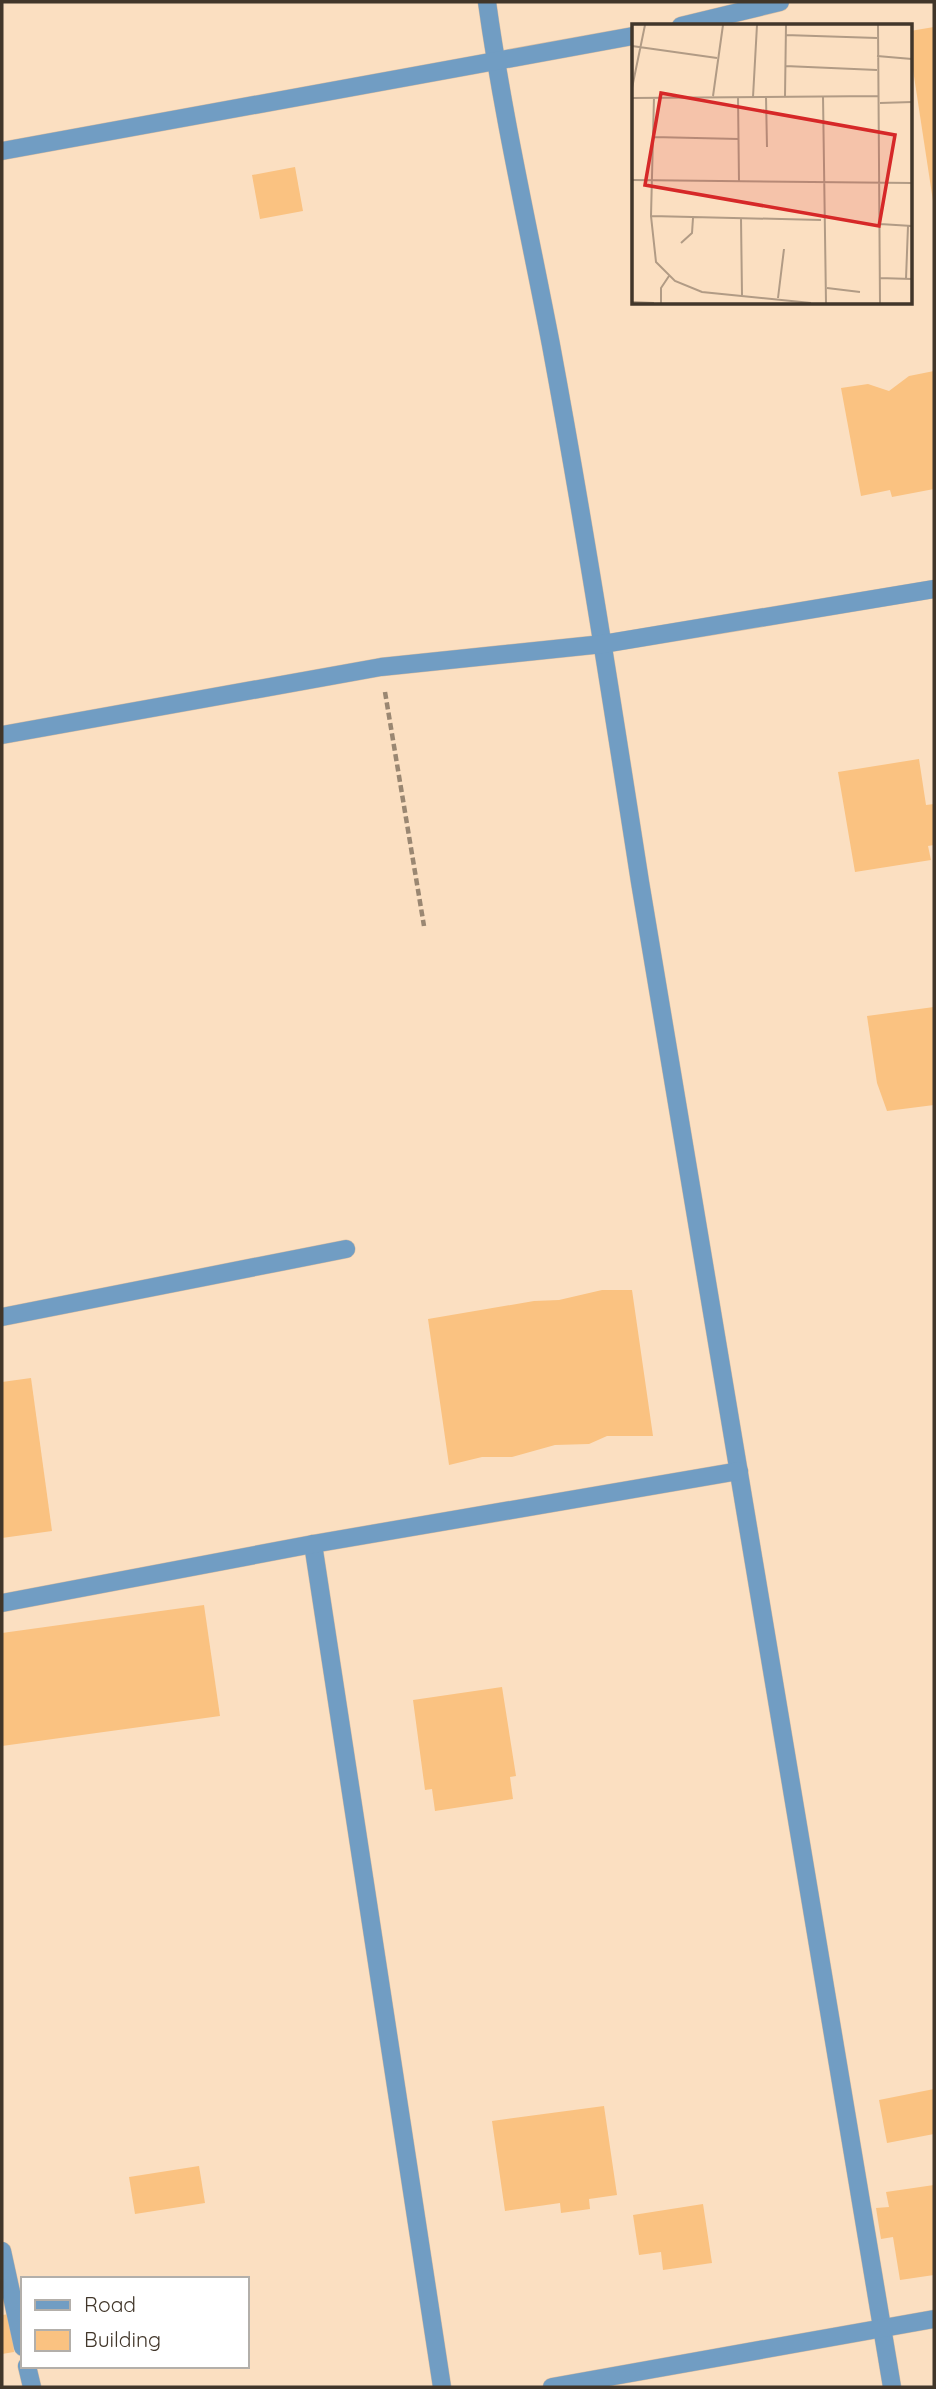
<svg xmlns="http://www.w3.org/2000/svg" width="936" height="2389" font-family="Quicksand,sans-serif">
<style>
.building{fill:#fac281}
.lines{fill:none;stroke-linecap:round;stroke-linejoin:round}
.minor-casing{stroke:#d6bda3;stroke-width:19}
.path{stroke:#9a8772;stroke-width:4.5;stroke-dasharray:7 3.5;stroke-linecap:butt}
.minor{stroke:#719dc3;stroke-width:18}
.inset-road{fill:none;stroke:#b19b85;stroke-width:2}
.view{fill:#d62828;fill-opacity:0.15;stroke:#d62828;stroke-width:3.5}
.inset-edge{fill:none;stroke:#41362a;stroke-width:3.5}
</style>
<rect width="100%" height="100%" fill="#fbdfc1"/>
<!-- building -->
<g class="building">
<path d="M934 27V201H933L910 50V31Z"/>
<path d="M295 167 303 211 260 219 252 175Z"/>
<path d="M934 371V489L892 497 890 490 861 496 841 388 868 384 889 391 909 376Z"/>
<path d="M919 759 926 805 934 804V845L928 846 931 860 855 872 838 772Z"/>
<path d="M934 1007V1105L887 1111 877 1083 867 1016Z"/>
<path d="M602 1290H632L653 1436H607L589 1444 555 1445 512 1457H482L449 1465 428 1319 534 1301 559 1300Z"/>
<path d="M31 1378 52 1531 2 1538V1382Z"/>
<path d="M204 1605 220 1716 2 1746V1633Z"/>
<path d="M502 1687 516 1776 510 1777 513 1799 435 1811 432 1789 425 1790 413 1700Z"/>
<path d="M934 2089V2134L887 2143 879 2100Z"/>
<path d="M604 2106 617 2195 589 2199 590 2209 561 2213 560 2203 505 2211 492 2121Z"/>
<path d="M199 2166 205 2203 135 2214 129 2177Z"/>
<path d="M934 2185V2275L900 2280 893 2237 881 2239 876 2208 889 2207 886 2192Z"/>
<path d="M703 2204 712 2263 663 2270 661 2252 639 2255 633 2215Z"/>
<path d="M10 2314 14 2352 2 2354V2315Z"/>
</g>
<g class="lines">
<!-- minor casing -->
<g class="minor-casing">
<g id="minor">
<path d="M487 2C503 117 529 230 551 345 584 523 612 702 640 882L892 2387"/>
<path d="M681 26 780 2"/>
<path d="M2 151 633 36"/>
<path d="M2 735 381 667 603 644 934 589"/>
<path d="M2 1317 346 1249"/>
<path d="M313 1544 442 2387"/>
<path d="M2 1603 313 1544 739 1471"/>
<path d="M2 2251 23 2347"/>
<path d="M27 2366 32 2387"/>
<path d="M552 2387 934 2319"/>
</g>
</g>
<!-- path -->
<path class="path" d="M385 692 424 926"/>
<!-- minor -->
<use href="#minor" class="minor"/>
</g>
<!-- overview -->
<g transform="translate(632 24)">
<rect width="280" height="280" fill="#fbdfc1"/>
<path class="inset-road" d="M246 1 248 279M153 11 245 14M0 22 85 34M245 32 280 35M153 42 245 46M0 64 13 1M81 72 91 1M153 72 154 1M191 72 194 279M22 73 19 192 24 238 43 257 70 268 179 279M106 73 107 158M121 73 125 1M134 73 135 123M0 74 247 72M248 79 280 78M21 113 107 115M0 156 280 159M19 192 189 196M109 194 110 271M248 200 280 202M49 219 60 209 61 194M247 254 280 255M274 255 276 202M195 264 228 268M146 274 152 225M0 278 22 279M29 279V264L37 252"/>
<path class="view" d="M29 69 263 111 247 202 13 161Z"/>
<rect width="280" height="280" class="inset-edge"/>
</g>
<!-- border -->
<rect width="936" height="2389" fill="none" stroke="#41362a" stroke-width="7"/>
<!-- legend -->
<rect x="21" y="2277" width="228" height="91" fill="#ffffff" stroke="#b3afaa" stroke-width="2"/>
<rect x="35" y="2300" width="35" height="10" fill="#719dc3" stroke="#b3afaa" stroke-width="2"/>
<text x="84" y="2312" font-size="21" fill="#41362a">Road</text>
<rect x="35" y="2330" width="35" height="21" fill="#fac281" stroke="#b3afaa" stroke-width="2"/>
<text x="84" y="2347" font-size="21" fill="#41362a">Building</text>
</svg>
